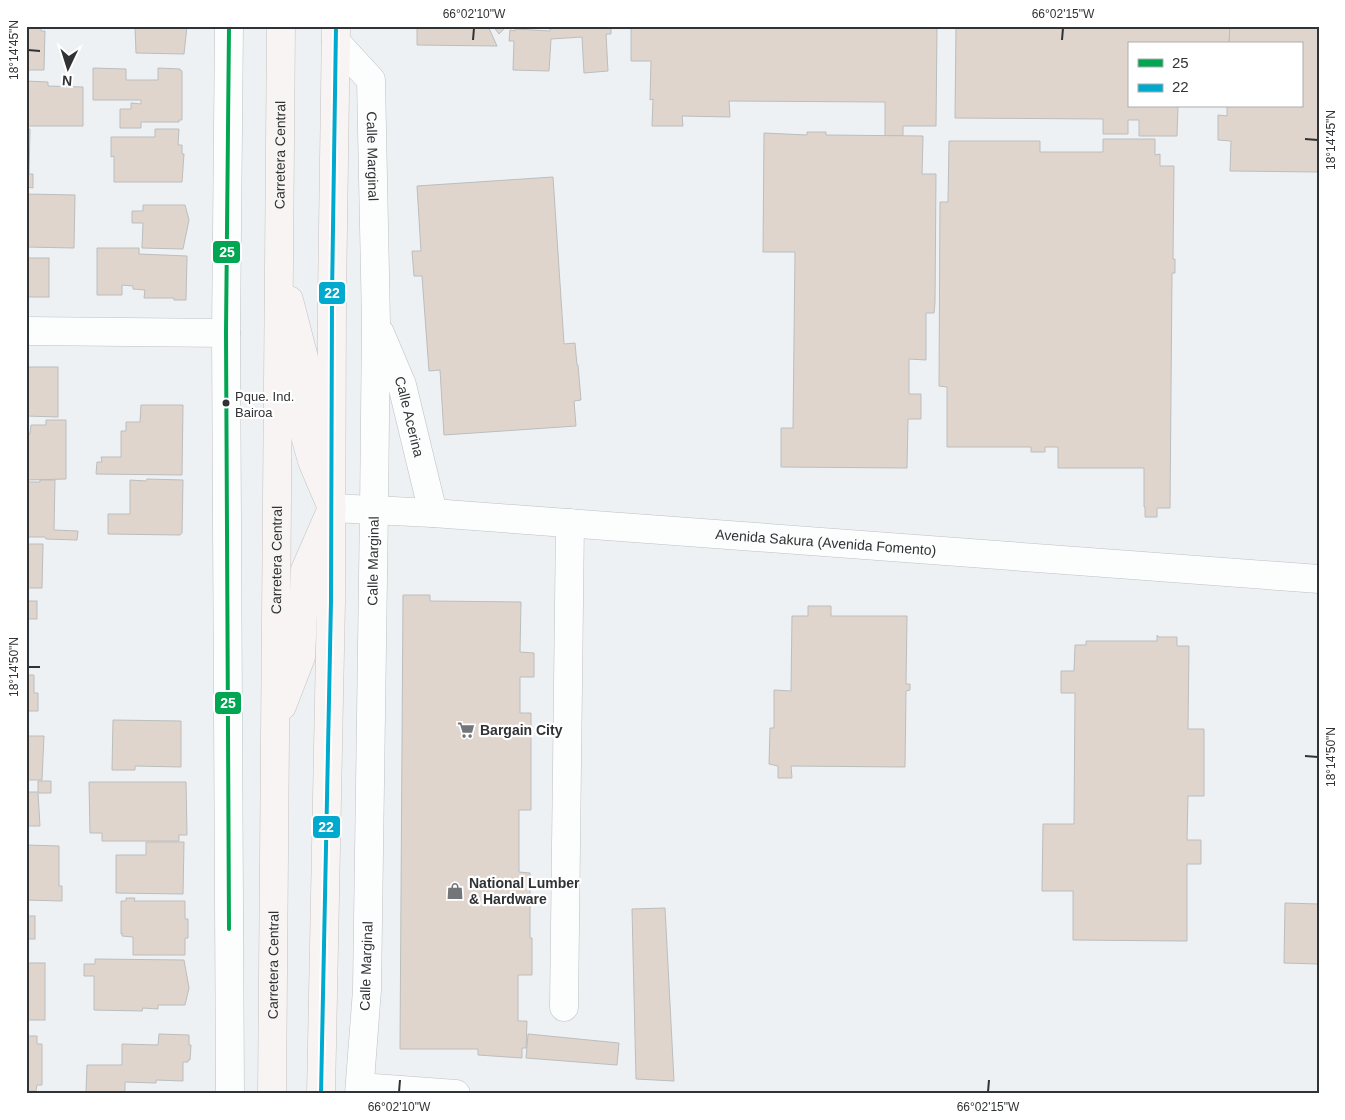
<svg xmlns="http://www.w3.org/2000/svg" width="1345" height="1120" font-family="Helvetica,sans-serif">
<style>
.building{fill:#e0d5cd;stroke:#bcbdbd}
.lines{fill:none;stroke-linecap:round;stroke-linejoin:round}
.minor-casing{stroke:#bec1c3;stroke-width:29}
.major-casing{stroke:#c6c2c1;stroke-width:29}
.minor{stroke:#fcfdfd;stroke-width:28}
.major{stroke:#f7f4f3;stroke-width:28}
.bus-1-casing{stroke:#fff;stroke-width:8}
.bus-2-casing{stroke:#fff;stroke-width:8}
.bus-1{stroke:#00a651;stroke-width:4}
.bus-2{stroke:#00a9ce;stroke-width:4}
.ticks{fill:none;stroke:#303335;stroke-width:2}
.bus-dot{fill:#303335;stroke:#fff;stroke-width:2}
.labels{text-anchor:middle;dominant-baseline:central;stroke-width:4.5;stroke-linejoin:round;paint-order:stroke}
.bus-label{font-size:13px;fill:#303335;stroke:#fff;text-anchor:start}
.street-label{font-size:14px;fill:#303335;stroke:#fff}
.poi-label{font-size:14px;font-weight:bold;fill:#303335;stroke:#fff;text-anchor:start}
.line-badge{stroke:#fff;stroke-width:2}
.badge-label{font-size:14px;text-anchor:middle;font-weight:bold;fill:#fff}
.neatline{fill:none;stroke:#303335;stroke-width:2}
.ticks-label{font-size:12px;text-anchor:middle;fill:#303335}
</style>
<rect width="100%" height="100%" fill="#edf1f4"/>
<!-- building -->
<g class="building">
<path d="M26 26H41V31H45L44 70H26Z"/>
<path d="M135 26H187L184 54 136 53Z"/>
<path d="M396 26H488L497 46 417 45V27Z"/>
<path d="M493 26H507L499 34Z"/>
<path d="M550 26H611V34H606L608 71 584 73 582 37 551 39 549 71 513 70 514 41H509L510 30 515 31V29L550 31Z"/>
<path d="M631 26H937L936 126H903V136H885V102L729 101 730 117 682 116 683 126H652L653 99 650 100 651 61H631Z"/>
<path d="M956 26H1230L1229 44H1129V106H1178L1177 136H1139V120H1128V134H1103V119L955 118Z"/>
<path d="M1230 26H1319V172L1230 171 1231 141 1218 140V115L1227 116V106H1301V44H1229Z"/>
<path d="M93 68 126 69V80H158V68L180 69V70L182 71V120H179V122H141V128H120V109H131V103L141 104V100H93Z"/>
<path d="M26 81 48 82V86L83 87V126H26Z"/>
<path d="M26 129H30L29 174H33V188L26 187Z"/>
<path d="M155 129H179L178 145H182V154H184L182 182H114V156L111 157V137H155Z"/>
<path d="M807 132H826V135L923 136 922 174H936L935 302 934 313H926V360L909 359V394H921V419H908L907 468 781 467V428H793L795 252H763L764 133 807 135Z"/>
<path d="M1103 139H1155V155L1160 154V166H1174L1173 259H1175V273H1172L1170 508H1157V517H1145V507H1144V468H1058V447H1045V452H1031V447H947V387L939 386 940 202H948L949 141H1040V152H1103Z"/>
<path d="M553 177 564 344 575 343 577 365H578L581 400 574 401 576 426 444 435 440 370 429 371 422 276H414L412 251H421L417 186Z"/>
<path d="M26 194 75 195 74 248 26 247Z"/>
<path d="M143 205H185L189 220 183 249 142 248 143 223H132V211H143Z"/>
<path d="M97 248H139V254L187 256 186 300H174V298H144L145 290 133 289V286L122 285V295H97Z"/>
<rect x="26" y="258" width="23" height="39"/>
<path d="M26 367H58V417L26 416Z"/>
<path d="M141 405H183L182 475 96 474 97 462H102L101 457H121V431H126V422H140Z"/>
<path d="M46 420H66V479L26 480V434H30L31 425H46Z"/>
<path d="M147 479 183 480 182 533 180 535 108 534V514H130V480L146 481Z"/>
<path d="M40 480H55L54 530 78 531 77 540 46 539 45 537H26V482H40Z"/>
<path d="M26 544H43L42 588H26Z"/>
<path d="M403 595H430V601L521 602 520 652 534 653V677H520V713H531V810H519V872L530 873V938H532V975H518V1021H527L526 1048H522V1058L478 1055V1049H400Z"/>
<rect x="26" y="601" width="11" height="18"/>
<path d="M808 606H831V616H907L906 684H910V690L906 691 905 767 791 766 792 778H778V766L769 764 770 728H774V690L791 691 792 616H808Z"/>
<path d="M1157 635 1159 637H1177V646H1189L1188 729H1204V796H1188L1187 840H1201V864H1187V941L1073 940V891H1042L1043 824H1074L1075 693H1061V671H1074L1075 645H1086V641H1157Z"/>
<path d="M26 675H34V693H38V711H26Z"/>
<path d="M113 720 181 721V767L135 766V770H112Z"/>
<path d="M26 736H44L42 780H26Z"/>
<path d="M38 781H51V793H38L40 826H26V792H38Z"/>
<path d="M89 782H186L187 835H179V841H102V833H90Z"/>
<path d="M146 842H184L183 894 116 893V855H146Z"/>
<path d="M26 845 59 846V886H62V901L26 900Z"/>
<path d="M126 898H135L134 901H185V919H188V938H185V955H133V937L122 936V933L121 934V901H126Z"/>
<path d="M1285 903 1319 904V964L1284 963Z"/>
<path d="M665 908 674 1081 636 1079 632 909Z"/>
<rect x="26" y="916" width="9" height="23"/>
<path d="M95 959 184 960 189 988 185 1005H158V1009L143 1008 142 1011 94 1010V976H84V964H95Z"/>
<rect x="26" y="963" width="19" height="57"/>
<path d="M159 1034 189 1035V1045H191L190 1060H188V1062H183V1081L156 1080V1083L125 1082V1093L86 1092 87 1065H122V1044L158 1045Z"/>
<path d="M528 1034 619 1043 617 1065 526 1058Z"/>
<path d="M26 1036H37V1044H42V1085H37L36 1091H26Z"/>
</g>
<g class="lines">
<!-- minor casing -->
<g class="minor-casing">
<g id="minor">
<path d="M229 26 226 333 230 1094"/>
<path id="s1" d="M336 42 371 80 376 323 374 509 367 990 359 1094"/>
<path d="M26 331 226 333"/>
<path id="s2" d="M380 333 402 385 433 513"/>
<path id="s3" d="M332 508 433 513 1319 579"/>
<path d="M564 1007 570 523"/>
<path d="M360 1087 456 1094"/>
</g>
</g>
<!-- major casing -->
<g class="major-casing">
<g id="major">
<path d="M282 706 301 657 305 570 332 508 312 461 304 432V358L289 300"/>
<path id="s4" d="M272 1094 281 26"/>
<path d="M321 1094 331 601 332 296 336 26"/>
</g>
</g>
<!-- minor -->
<use href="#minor" class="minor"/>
<!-- major -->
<use href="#major" class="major"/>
<!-- bus-1 casing -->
<g class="bus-1-casing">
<path id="bus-1" d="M229 26 226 333 229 929"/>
</g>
<!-- bus-2 casing -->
<g class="bus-2-casing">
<path id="bus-2" d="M321 1094 331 601 332 296 336 26"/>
</g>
<!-- bus-1 -->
<use href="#bus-1" class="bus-1"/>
<!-- bus-2 -->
<use href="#bus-2" class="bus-2"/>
</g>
<!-- ticks -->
<path class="ticks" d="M473 40 474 28M1062 40 1063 28M28 50 40 51M1305 139 1318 140M28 667H40M1305 756 1318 757M399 1092 400 1080M988 1092 989 1080"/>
<!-- icons -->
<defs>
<g id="supermarket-bare" transform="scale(1.35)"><path d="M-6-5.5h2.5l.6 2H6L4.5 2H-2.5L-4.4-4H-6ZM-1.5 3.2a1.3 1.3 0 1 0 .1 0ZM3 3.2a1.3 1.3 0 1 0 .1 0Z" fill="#727678" stroke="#fff" stroke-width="2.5" paint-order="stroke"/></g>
<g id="shop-bare" transform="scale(1.35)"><path d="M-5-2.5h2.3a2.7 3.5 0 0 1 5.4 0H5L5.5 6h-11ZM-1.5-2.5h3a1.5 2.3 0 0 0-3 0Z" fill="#727678" stroke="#fff" stroke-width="2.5" paint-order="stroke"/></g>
</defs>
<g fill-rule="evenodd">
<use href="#supermarket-bare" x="466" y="730"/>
<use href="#shop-bare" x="455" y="891"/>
</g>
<!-- markers -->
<circle class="bus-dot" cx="226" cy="403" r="4.5"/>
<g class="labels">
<!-- bus labels -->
<g class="bus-label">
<text x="235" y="396">Pque. Ind.<tspan x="235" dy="16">Bairoa</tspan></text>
</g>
<!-- street labels -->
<g class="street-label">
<text stroke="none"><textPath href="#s4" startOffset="939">Carretera Central</textPath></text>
<text stroke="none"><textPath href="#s1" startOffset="128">Calle Marginal</textPath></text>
<text stroke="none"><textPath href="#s2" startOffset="89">Calle Acerina</textPath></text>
<text stroke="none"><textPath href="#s3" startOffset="495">Avenida Sakura (Avenida Fomento)</textPath></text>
<text stroke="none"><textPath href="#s4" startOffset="534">Carretera Central</textPath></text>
<text transform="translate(373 561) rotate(-89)">Calle Marginal</text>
<text stroke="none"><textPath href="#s4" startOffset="129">Carretera Central</textPath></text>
<text transform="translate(366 966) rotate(-88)">Calle Marginal</text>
</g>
<!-- poi labels -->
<g class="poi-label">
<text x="480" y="730">Bargain City</text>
<text x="469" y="883">National Lumber<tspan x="469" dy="16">&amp; Hardware</tspan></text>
</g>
</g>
<g class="line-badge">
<rect x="212" y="240" width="29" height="24" rx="5" fill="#00a651"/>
<rect x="318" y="281" width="28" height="24" rx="5" fill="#00a9ce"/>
<rect x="214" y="691" width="28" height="24" rx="5" fill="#00a651"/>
<rect x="312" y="815" width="29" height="24" rx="5" fill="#00a9ce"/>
</g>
<g class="badge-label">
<text x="227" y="257">25</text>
<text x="332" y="298">22</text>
<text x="228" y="708">25</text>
<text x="326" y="832">22</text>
</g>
<!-- border -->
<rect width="1345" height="1120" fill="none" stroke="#ffffff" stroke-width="55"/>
<!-- legend -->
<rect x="1128" y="42" width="175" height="65" fill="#ffffff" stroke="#acadae"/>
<rect x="1138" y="59" width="25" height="8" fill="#00a651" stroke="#acadae"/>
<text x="1172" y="68" font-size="15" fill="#303335">25</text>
<rect x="1138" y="84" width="25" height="8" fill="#00a9ce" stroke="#acadae"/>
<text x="1172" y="92" font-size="15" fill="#303335">22</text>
<!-- north arrow -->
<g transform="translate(68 68) rotate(184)" stroke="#ffffff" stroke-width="4" paint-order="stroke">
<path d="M0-4L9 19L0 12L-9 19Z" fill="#303335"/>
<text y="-8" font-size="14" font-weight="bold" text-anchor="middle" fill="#303335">N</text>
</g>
<rect x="28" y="28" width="1290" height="1064" class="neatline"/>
<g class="ticks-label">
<text x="474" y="18">66°02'10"W</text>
<text x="1063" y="18">66°02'15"W</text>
<text transform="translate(14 50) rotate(-90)" y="4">18°14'45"N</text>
<text transform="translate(1331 140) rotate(-90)" y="4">18°14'45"N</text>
<text transform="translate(14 667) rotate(-90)" y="4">18°14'50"N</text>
<text transform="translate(1331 757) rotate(-90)" y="4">18°14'50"N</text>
<text x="399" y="1111">66°02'10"W</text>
<text x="988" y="1111">66°02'15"W</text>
</g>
</svg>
